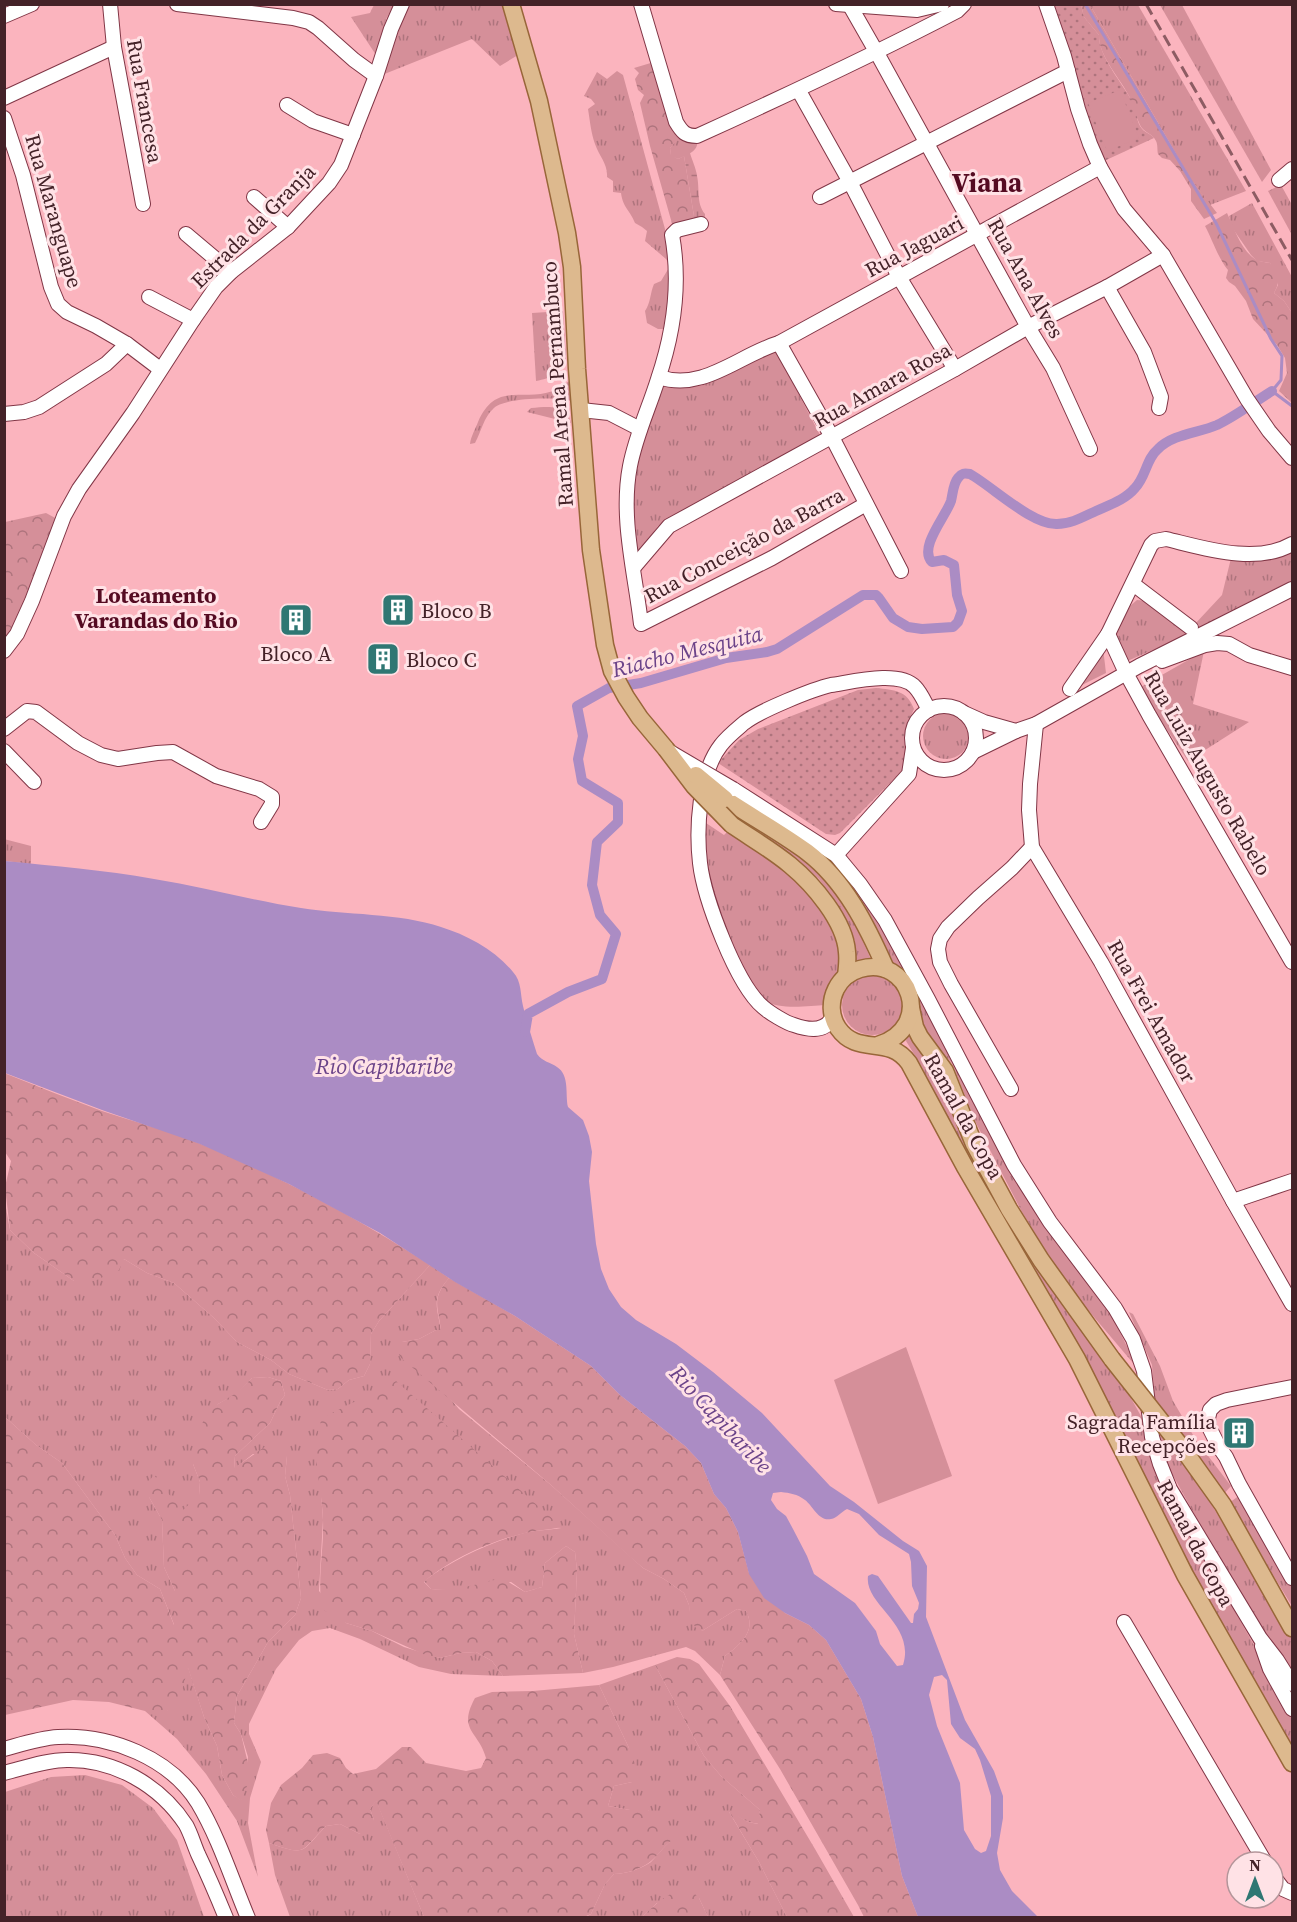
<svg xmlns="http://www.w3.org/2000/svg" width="1297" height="1922" font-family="'Source Serif 4',serif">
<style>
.grass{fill:url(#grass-tufts)}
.forest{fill:url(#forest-crowns)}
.wetland{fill:url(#wetland-marsh)}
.park{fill:url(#park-dots)}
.pitch{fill:#d58f99}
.water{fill:#ab8cc4;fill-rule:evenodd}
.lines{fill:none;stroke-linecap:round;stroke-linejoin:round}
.stream{stroke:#ab8cc4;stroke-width:3}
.canal{stroke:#ab8cc4;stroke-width:10}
.minor-casing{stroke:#813646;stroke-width:16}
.major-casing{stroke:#986639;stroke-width:19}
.minor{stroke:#fff;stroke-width:14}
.major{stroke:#ddb98e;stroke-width:16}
.rail{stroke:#8d5c63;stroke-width:3;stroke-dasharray:12 6;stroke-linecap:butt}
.minor-bridge-casing{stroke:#813646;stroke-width:16;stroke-linecap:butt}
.major-bridge-casing{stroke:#986639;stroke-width:19;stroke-linecap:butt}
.minor-bridge{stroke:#fff;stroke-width:14}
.major-bridge{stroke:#ddb98e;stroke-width:16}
.labels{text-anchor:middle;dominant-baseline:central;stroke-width:6;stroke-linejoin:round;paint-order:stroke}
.street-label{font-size:21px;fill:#442228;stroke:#ffe2e6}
.poi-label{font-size:21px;fill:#442228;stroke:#ffe2e6;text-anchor:start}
.neighbourhood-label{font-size:22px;font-weight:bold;fill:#550b22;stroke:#ffe2e6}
.water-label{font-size:22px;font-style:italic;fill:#6b4389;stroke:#ffe2e6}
.district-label{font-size:27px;font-weight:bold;fill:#550b22;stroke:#ffe2e6}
</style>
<defs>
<pattern id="grass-tufts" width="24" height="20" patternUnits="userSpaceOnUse" patternTransform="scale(1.5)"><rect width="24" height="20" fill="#d58f99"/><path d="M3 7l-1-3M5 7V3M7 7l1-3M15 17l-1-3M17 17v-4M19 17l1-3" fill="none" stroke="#ae747d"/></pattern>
<pattern id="forest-crowns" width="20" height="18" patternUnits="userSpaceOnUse" patternTransform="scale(1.5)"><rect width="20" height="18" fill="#d58f99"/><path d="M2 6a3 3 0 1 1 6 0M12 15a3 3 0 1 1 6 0" fill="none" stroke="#ae747d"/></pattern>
<pattern id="wetland-marsh" width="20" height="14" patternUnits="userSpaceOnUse" patternTransform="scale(1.5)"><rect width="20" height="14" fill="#d58f99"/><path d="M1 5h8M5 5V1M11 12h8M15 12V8" fill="none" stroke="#ae747d"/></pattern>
<pattern id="park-dots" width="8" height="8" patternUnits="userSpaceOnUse" patternTransform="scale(1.5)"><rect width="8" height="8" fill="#d58f99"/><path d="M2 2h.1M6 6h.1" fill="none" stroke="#ae747d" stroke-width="1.8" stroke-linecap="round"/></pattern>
</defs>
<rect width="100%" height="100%" fill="#fbb4be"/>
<!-- grass -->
<g class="grass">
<path d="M374 5H394L386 19 376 55 351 17 370 13Z"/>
<path d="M407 5H504L518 55 500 66 472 39 382 75Z"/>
<path d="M1090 5H1138L1246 191 1210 205 1190 178Z"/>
<path d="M1160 5H1182L1271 170 1262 182Z"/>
<path d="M617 71 623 75 671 251V318L665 329H658L647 323 645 311C651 302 650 293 654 284L661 281 670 266 666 259 645 241 647 231 642 227 635 223C630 210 623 208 621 193L613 192V181L607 177C608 164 599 156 595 144 591 133 590 121 588 109L595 104 591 99 584 96 597 72 607 79Z"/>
<path d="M676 132 697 141C699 151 687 155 678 159L671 156 670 148 678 138Z"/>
<path d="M1281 185 1292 205V235L1268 191Z"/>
<path d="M1252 203 1292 277V313L1284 301 1274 293 1278 285 1270 263 1257 261 1251 255 1231 226 1229 216Z"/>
<path d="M563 311 566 359C560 374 551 378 536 381L532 313Z"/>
<path d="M776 350 821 437 658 526 638 556 633 499 637 454 663 384 672 387 701 386Z"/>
<path d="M569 381H571V401C556 397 504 397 493 409 484 417 481 432 475 443L470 444C471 436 475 430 478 422 496 381 521 402 553 391 559 389 564 385 569 381Z"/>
<path d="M531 408C547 407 567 403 571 423L527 412Z"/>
<path d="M1292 548V583L1257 599 1199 629 1194 625 1222 595 1232 554Z"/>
<path d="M1137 600 1147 601 1190 634 1125 662 1115 634 1130 606Z"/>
<path d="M1103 648 1106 673 1072 690Z"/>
<path d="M1204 651 1193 704 1249 722 1188 761 1139 688Z"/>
<circle cx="946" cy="736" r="23"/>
<path d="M719 805C780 841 830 866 860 935 863 943 868 951 871 960L854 961 855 941 841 911 819 879 795 859 742 824Z"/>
<path d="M703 821 724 835 727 832 773 859 819 904 841 945 843 965 838 972 825 1005C810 1006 778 1010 766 1001 744 986 713 904 708 877 704 859 705 839 703 821Z"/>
<path d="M784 824 823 851 851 881 884 925 967 1082 1100 1292 1144 1381 1133 1363 1066 1284 1022 1212 976 1123 952 1063 929 1040 889 966 877 939Z"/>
<path d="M4 839 31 846V864L5 861Z"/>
<circle cx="872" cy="1005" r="30"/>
<path d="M908 1035 932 1059 953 1107 1123 1384 1146 1425 1159 1479 1258 1652 1266 1673 1292 1718V1752L1189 1564 1120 1426 1047 1290 945 1116 922 1067 906 1041Z"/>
<path d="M4 1197 10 1230 34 1253 74 1281 124 1259 147 1273 174 1283 214 1318 237 1342 271 1360 289 1374 328 1390 338 1389 349 1380 364 1376 370 1364 371 1334 379 1321 430 1265 449 1278C431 1299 437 1306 441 1330H436L419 1339 402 1342 459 1409 551 1485 643 1568 664 1579 684 1593 689 1605 691 1619 702 1631 737 1609 746 1611C757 1631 740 1645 725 1656L720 1675 695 1651 686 1647 613 1667 583 1673 574 1634 577 1571 575 1552 566 1546 545 1563 542 1587 525 1592 511 1582 447 1590 431 1589 424 1581C454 1559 488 1543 524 1533 536 1530 549 1530 561 1528L321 1493 323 1520 319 1591 346 1623 372 1631 404 1647 440 1658 460 1653 476 1652 492 1661 503 1676 451 1674 419 1667 360 1639 330 1628 312 1631 299 1640 276 1669 249 1724V1734L261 1762 250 1798 248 1823 258 1877 237 1821 206 1774 177 1739 145 1711H167L188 1667 204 1717 217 1746 222 1775 233 1795 241 1800 248 1757 241 1734 234 1723 237 1696 268 1642 295 1615 301 1598 290 1495 285 1476 287 1456 253 1454 234 1469 235 1456 270 1423 280 1402 285 1395 281 1381 268 1377 252 1378 238 1393 218 1404 193 1464 200 1482 199 1496 182 1512 149 1497 162 1520 164 1567 175 1591V1627L160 1589 137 1575 125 1558 115 1535 62 1463 36 1445 5 1417Z"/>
<path d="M1129 1312 1133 1314 1160 1366 1173 1401 1196 1440 1231 1486 1222 1496 1204 1492 1292 1639V1674L1269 1643 1234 1586 1170 1470 1158 1440 1152 1365Z"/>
<path d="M1240 1495 1292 1581V1606L1229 1503Z"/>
<path d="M655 1665 704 1756 721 1776 760 1810 759 1824 748 1822 729 1812 759 1862 787 1917H708L699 1898 657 1903 642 1917 584 1918 591 1914 605 1884 614 1874C626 1874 641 1869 651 1862 658 1855 663 1847 671 1841L648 1810H630L608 1806 614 1786 632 1782 629 1748 599 1685Z"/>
<path d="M85 1775 122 1785 153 1808 177 1840 204 1917H5V1792L51 1777Z"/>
<path d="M376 1800 424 1917H290L275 1875 269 1843C307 1856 300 1853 326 1826L340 1824 360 1834 374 1820 370 1809Z"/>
</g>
<!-- forest -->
<g class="forest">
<path d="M1081 5H1090L1190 178 1217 213 1204 219 1191 201V189L1180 171 1170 160 1162 158 1158 154C1157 150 1158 145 1156 141 1152 133 1144 133 1140 125 1136 117 1134 107 1130 98 1122 80 1098 56 1099 35L1084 17Z"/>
<path d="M654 62 679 138 670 148 671 155 678 159 684 156 695 222 673 227 650 146 640 103 644 95 638 90 635 79 639 73 634 68Z"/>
<path d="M1227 213C1234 228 1241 250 1255 259 1259 262 1265 262 1270 263 1278 274 1281 281 1274 293L1284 301 1292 313V403L1279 391 1287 373 1285 358 1277 345 1253 319 1246 301 1235 286 1229 282 1226 278 1228 270C1219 260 1212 239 1205 226Z"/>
<path d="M46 513 59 520 5 647V522Z"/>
<path d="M4 1073C37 1086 69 1099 102 1111 135 1122 169 1131 201 1144 281 1177 358 1218 430 1265L379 1321 371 1334 370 1364 364 1376 349 1380 338 1389 328 1390 289 1374 271 1360 237 1342 214 1318 174 1283 147 1273 124 1259 119 1270 94 1281H74L34 1253 10 1230 5 1187 11 1161 5 1152Z"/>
<path d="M449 1278 515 1316 591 1366 620 1395 685 1446 701 1463 714 1494 726 1508 738 1532 749 1573 785 1613 809 1625 826 1640 861 1699 873 1737 902 1876 918 1917H864L858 1905 780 1769 720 1675 725 1656C740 1645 757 1631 746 1611L737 1609 702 1631 696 1628 690 1619 689 1605 684 1593 664 1579 643 1568 629 1556 551 1485 400 1357 398 1351 402 1342 419 1339 436 1330H441C438 1306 431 1299 449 1278Z"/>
<path d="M268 1377 281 1381 285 1395 280 1402 270 1423 235 1456 234 1468 275 1440 287 1456 285 1476 290 1495 301 1598 295 1615 268 1642 237 1696 234 1723 241 1734 251 1776 241 1801 233 1795 222 1775 217 1746 204 1717 188 1668 178 1705 167 1711H145L109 1702 73 1700 5 1715V1417L36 1445 62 1463 115 1535 125 1558 137 1575 160 1589 174 1625 175 1591 164 1567 162 1520 149 1497 148 1482 154 1475 182 1511 199 1495 200 1482 193 1464V1444L206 1415 218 1404 238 1392 252 1378Z"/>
<path d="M396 1381 562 1527C550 1530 537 1530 525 1533 491 1541 450 1559 424 1582L431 1589C455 1591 478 1584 502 1578L525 1592 542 1587 545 1563 566 1546 575 1552 577 1571 574 1634 583 1673 503 1676 492 1661 476 1652 460 1653 440 1658 423 1654 372 1631 346 1623 322 1609C317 1578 324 1551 323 1520 322 1483 309 1455 322 1418Z"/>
<path d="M677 1657 690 1659 699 1664 730 1706 815 1849 854 1917H787L759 1862 728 1810 748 1822 758 1824 760 1810 721 1776 704 1756 655 1665Z"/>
<path d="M599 1685 629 1748 638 1773 632 1782 614 1786 608 1806 630 1810H648L657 1815 669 1826 671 1841C663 1847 658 1856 650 1862 641 1869 626 1874 614 1874L605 1884 591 1914 584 1917H424L376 1801 370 1809 374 1820 373 1831 360 1834 340 1824 326 1826C299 1853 307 1856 269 1843L266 1830 271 1803 281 1785 302 1768 313 1755 327 1753 340 1758 346 1768 353 1774 376 1769 402 1747H411L426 1763 466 1771 481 1768 486 1758C479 1731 457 1731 475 1698L492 1692 533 1691Z"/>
<path d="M689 1888 699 1898 708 1917H642C657 1903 667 1892 689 1888Z"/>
</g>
<!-- wetland -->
<path class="wetland" d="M688 153H690C692 160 696 168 697 176 700 189 696 203 705 214V221L695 222 684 156Z"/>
<!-- park -->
<g class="park">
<path d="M1053 5H1081L1084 17 1099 35C1098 56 1124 85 1133 103 1137 110 1136 119 1140 126 1144 133 1150 133 1154 138L1104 161 1084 109Z"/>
<path d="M876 688C894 690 907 690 914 709 911 716 906 725 905 733 903 747 910 759 901 772L840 833 835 835 826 834 718 763 739 740 758 729 858 690Z"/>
</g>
<!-- pitch -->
<g class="pitch">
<path d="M1120 90 1139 138 1107 151 1088 103Z"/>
<path d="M906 1347 952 1476 878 1504 834 1380Z"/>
</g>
<!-- water -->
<path class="water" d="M5 861C54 866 104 870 154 879 203 887 251 900 301 908 345 915 400 913 441 927 467 935 495 950 513 972 522 982 520 994 523 1006 527 1023 532 1038 537 1054 543 1062 550 1062 557 1067 570 1075 565 1095 568 1107L583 1120 589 1136 592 1152 589 1181 596 1244 601 1269 609 1289 621 1307 636 1320 676 1344 713 1372 762 1413 830 1486 854 1502 903 1541 919 1551 927 1566 926 1617 965 1720 994 1771 1003 1796V1818L997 1853 1000 1870 1012 1891 1038 1917H918L902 1876 873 1737 861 1699 826 1640 809 1625 785 1613 764 1598 749 1574 738 1532 726 1508 714 1494 701 1463 685 1446 620 1395 591 1366 515 1316 455 1282 380 1233 289 1184 200 1144 102 1110 5 1073ZM781 1492C790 1493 797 1494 805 1500 813 1506 819 1522 831 1519 837 1518 841 1512 847 1509L859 1514 879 1535 909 1554 911 1562 912 1586 919 1603 918 1609 914 1614 913 1623H911L878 1576 872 1574 868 1576C864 1605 916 1624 903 1665L897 1666 880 1644 876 1631 855 1603 814 1574 807 1556 793 1529 786 1516 777 1509 771 1500 773 1493ZM942 1675 947 1680 951 1724 960 1738 975 1749 980 1760 991 1796V1836L986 1851 981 1853 975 1849 964 1830 960 1783 937 1726 929 1695 934 1677Z"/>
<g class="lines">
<!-- stream -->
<path class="stream" d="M1085 4 1216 223 1271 339 1282 356 1281 380 1272 391 1292 406"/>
<!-- canal -->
<path class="canal" d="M525 1032 528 1014 568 992 602 979 616 934 600 915 592 885 597 842 618 822V803L582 781 578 759 583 736 577 706 609 688 641 683 726 658 767 652 777 649 863 595H876L879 598 893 618 908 627 922 629 953 627 958 622 962 611 957 595 954 565 944 560 932 562C918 548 946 516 951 501 953 493 953 484 958 478 962 473 964 473 970 474 993 487 1032 525 1057 524 1071 524 1083 517 1096 511 1109 505 1125 500 1135 488 1146 477 1146 459 1158 449 1173 434 1198 433 1217 425 1236 416 1254 402 1272 391"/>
<!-- minor casing -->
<g class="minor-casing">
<g id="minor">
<path d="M110 4 114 47 143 204"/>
<path d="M177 4 293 18 309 22 318 28 354 60 376 76"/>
<path d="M641 4 676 122C682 132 685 136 697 136 785 96 871 56 957 11L964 4"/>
<path d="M836 4 917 10 942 4"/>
<path d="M849 4 877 53 1028 327 1053 368 1090 449"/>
<path d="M1046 4 1064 56 1078 109 1090 144 1100 167 1124 209 1163 255 1247 399 1269 431 1292 458"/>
<path d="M4 16 32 4"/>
<path d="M799 91 850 182 899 277 955 369"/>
<path d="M4 98 114 47"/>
<path d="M287 105 313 121 353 135"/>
<path d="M4 118 23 175 51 287 58 304 67 312 96 326 127 344 160 369"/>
<path d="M1279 180 1292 169"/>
<path d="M254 197 288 227"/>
<path d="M820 197 1068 71"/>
<path d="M701 224 677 230 672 235C681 285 674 332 658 379 649 408 636 435 630 466 620 518 635 572 641 624L772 558 866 504"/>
<path d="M186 234 231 272"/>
<path d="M1107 287 1144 352 1161 397 1159 408"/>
<path d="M149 297 193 320"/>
<path d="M779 343 832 437 901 571"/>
<path d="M659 377C703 392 739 355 779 343L1100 167"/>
<path d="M581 410 609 413 640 429"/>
<path d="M4 414 24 412 39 407 106 364 127 344"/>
<path d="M634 567 669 526 955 369 1028 327 1107 287 1163 255"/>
<path d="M1133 584 1191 628"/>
<path d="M1108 634 1126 673 1149 715 1292 962"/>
<path d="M4 651 17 634 32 601 64 516 79 489 133 413 193 320 216 287 231 272 288 227 329 183 341 165 376 76 391 29 402 4"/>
<path d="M1162 661 1205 645 1217 643 1229 644 1249 655 1292 668"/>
<path d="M1070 689 1108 634 1151 545 1155 541 1166 539C1204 548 1256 565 1292 544"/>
<circle cx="944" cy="738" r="32"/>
<path d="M964 713 984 722 1016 731"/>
<path d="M1036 724 1030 784 1029 810 1032 847 1101 962 1233 1201 1292 1304"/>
<path d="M4 729 27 711 36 712 78 743 101 755 118 759 157 753 173 752 216 776 259 789 272 797V804L261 822"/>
<path d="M4 751 34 782"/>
<path d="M973 752 1016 731 1036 724 1139 666 1292 589"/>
<path d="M733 789 836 855 860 884 885 920 928 999 1014 1165 1050 1222 1115 1308 1133 1339 1144 1371 1152 1437 1160 1464 1170 1489 1260 1638 1277 1660 1292 1684"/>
<path d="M836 855 909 774 913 748"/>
<path d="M833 1016C826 1033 808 1030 794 1025 786 1023 770 1013 763 1007 736 984 704 898 700 863 696 828 699 773 721 745 727 737 737 729 744 723 759 711 813 689 831 685 852 682 899 670 915 687 921 693 925 703 929 710"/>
<path d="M1011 1089 951 984 940 962 938 949 940 939 948 927 978 898 1012 868 1032 847"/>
<path d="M1233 1201 1292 1181"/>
<path d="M1292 1387 1227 1400 1216 1404 1210 1410 1208 1418 1209 1427 1219 1447 1226 1457 1239 1484 1292 1578"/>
<path d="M1124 1622 1265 1862"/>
<path d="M1262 1646 1270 1669 1292 1709"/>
<path d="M4 1749C22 1744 40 1738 58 1737 110 1734 170 1758 198 1803 219 1838 232 1880 248 1918"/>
<path d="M4 1773C24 1768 46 1760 67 1760 114 1759 160 1785 186 1825 191 1834 194 1845 198 1854 208 1875 217 1896 226 1918"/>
<path d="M1273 1876 1283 1889 1292 1893"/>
</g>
</g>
<!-- major casing -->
<g class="major-casing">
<g id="major">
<path d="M511 4 539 101 567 233 572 267 577 369 591 550 605 645 612 671 626 697 640 718 666 749"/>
<path d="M725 799C752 817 781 833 807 852 845 881 867 926 886 969"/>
<path d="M732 825C751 838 772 850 790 865 813 884 845 921 847 952 848 960 847 968 846 976"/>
<path d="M911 1008 915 1027 920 1037 945 1071 974 1144 1009 1209 1041 1260 1112 1359"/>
<path d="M878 1045C936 1027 909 954 860 969 850 972 841 979 836 989 830 1001 830 1016 838 1028 858 1057 888 1034 909 1063L965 1167 1077 1359 1185 1575 1292 1763"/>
<path d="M1183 1449 1223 1505 1292 1628"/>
</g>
</g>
<!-- minor -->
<use href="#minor" class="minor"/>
<!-- major -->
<use href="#major" class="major"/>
<!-- rail -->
<path class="rail" d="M1146 4 1292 260"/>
<!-- minor-bridge casing -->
<g class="minor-bridge-casing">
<path id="minor-bridge" d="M670 752 733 789"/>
</g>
<!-- major-bridge casing -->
<g class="major-bridge-casing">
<g id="major-bridge">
<path d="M666 749 694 786 732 825"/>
<path d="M696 775 725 799"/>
<path d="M1112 1359 1183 1449"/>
</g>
</g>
<!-- minor-bridge -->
<use href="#minor-bridge" class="minor-bridge"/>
<!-- major-bridge -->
<use href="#major-bridge" class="major-bridge"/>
</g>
<!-- icons -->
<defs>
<g id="building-square" transform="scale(1.725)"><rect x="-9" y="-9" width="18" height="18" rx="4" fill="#2f7773" stroke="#ffe2e6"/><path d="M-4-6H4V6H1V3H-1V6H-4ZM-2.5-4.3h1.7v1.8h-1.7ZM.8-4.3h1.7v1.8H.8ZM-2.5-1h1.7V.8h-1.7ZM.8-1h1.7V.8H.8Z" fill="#fff"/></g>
</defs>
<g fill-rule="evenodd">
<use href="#building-square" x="398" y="610"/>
<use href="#building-square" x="296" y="620"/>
<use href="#building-square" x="383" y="659"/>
<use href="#building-square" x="1239" y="1433"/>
</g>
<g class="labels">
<!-- street labels -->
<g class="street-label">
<text transform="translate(145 101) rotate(80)">Rua Francesa</text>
<text transform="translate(54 211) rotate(74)">Rua Maranguape</text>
<text transform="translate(253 226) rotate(-45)">Estrada da Granja</text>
<text transform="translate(914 246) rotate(-28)">Rua Jaguari</text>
<text transform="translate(1026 278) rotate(61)">Rua Ana Alves</text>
<text transform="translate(557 384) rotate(-94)">Ramal Arena Pernambuco</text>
<text transform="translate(882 385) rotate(-29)">Rua Amara Rosa</text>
<text transform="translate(744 545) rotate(-28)">Rua Conceição da Barra</text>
<text transform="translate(1208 773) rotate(60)">Rua Luiz Augusto Rabelo</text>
<text transform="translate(1152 1011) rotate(61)">Rua Frei Amador</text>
<text transform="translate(964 1116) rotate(61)">Ramal da Copa</text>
<text transform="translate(1196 1543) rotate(62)">Ramal da Copa</text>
</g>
<!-- poi labels -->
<g class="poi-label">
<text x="421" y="610">Bloco B</text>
<text x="296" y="653" text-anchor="middle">Bloco A</text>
<text x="406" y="659">Bloco C</text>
<text x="1216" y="1421" text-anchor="end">Sagrada Família<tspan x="1216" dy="24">Recepções</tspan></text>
</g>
<!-- neighbourhood labels -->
<g class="neighbourhood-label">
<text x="156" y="595">Loteamento<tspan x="156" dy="25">Varandas do Rio</tspan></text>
</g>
<!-- water labels -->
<g class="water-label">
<text transform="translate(687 651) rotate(-14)">Riacho Mesquita</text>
<text x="384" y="1066">Rio Capibaribe</text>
<text transform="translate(721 1419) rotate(47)">Rio Capibaribe</text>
</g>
<!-- district labels -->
<g class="district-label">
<text x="987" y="182">Viana</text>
</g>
</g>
<!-- border -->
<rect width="1297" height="1922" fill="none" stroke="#442228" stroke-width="12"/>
<!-- north arrow -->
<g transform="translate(1255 1880)"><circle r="28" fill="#ffe2e6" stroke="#b4959a" stroke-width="1.5"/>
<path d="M0-4.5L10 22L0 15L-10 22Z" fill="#2f7773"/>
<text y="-9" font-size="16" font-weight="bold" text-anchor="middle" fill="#442228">N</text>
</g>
</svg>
